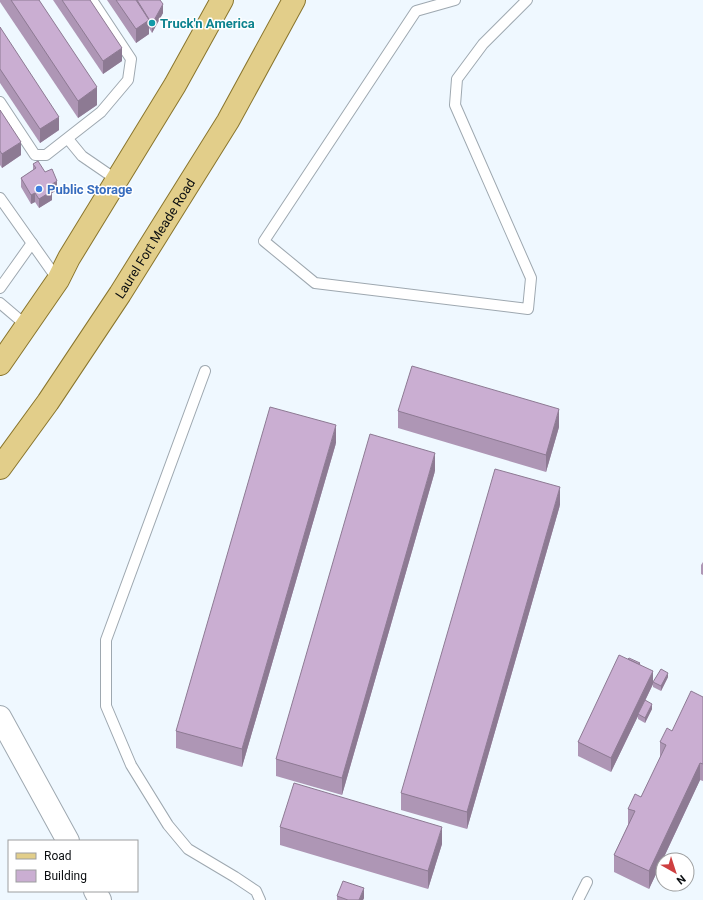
<svg xmlns="http://www.w3.org/2000/svg" width="703" height="900" font-family="Roboto,sans-serif">
<style>
.lines{fill:none;stroke-linecap:round;stroke-linejoin:round}
.service-casing{stroke:#9ea8b0;stroke-width:12}
.tertiary-casing{stroke:#9ea8b0;stroke-width:24}
.primary-casing{stroke:#89752d;stroke-width:24}
.service{stroke:#fff;stroke-width:10}
.tertiary{stroke:#fff;stroke-width:22}
.primary{stroke:#e2ce8a;stroke-width:22}
.wall{fill:#ae96b5}
.shaded-wall{fill:#8d7a93}
.building{fill:#caaed2;stroke:#8d7a93}
.culture-dot{fill:#0f9aa8;stroke:#fff;stroke-width:1.5}
.shop-dot{fill:#3f7fe0;stroke:#fff;stroke-width:1.5}
.labels{text-anchor:middle;dominant-baseline:central;stroke-width:3;stroke-linejoin:round;paint-order:stroke}
.culture-label{font-size:13px;font-weight:bold;fill:#0d838f;stroke:#fff;text-anchor:start}
.shop-label{font-size:13px;font-weight:bold;fill:#366cbe;stroke:#fff;text-anchor:start}
.street-label{font-size:13px;fill:#0a0d10;stroke:#fff}
</style>
<rect width="100%" height="100%" fill="#eff8ff"/>
<g class="lines">
<!-- service casing -->
<g class="service-casing">
<g id="service">
<path d="M455 0 416 11 264 241 315 283 528 309 531 278 455 105 457 79 483 44 527 0"/>
<path d="M0 102 35 155H46L101 112 128 80 131 59 92 0"/>
<path d="M68 139 82 156 117 180"/>
<path d="M0 198 58 280"/>
<path d="M0 288 32 243"/>
<path d="M0 303 27 326"/>
<path d="M205 371 106 640V706L131 765 168 825 188 849 235 877 256 891 260 900"/>
<path d="M578 900 587 882"/>
</g>
</g>
<!-- tertiary casing -->
<g class="tertiary-casing">
<g id="tertiary">
<path d="M0 717 68 841"/>
<path d="M95 891 100 900"/>
</g>
</g>
<!-- primary casing -->
<g class="primary-casing">
<g id="primary">
<path d="M0 364 58 280 69 258 175 85 222 0"/>
<path id="s1" d="M0 468 48 402 120 294 228 121 294 0"/>
</g>
</g>
<!-- service -->
<use href="#service" class="service"/>
<!-- tertiary -->
<use href="#tertiary" class="tertiary"/>
<!-- primary -->
<use href="#primary" class="primary"/>
</g>
<!-- wall -->
<g class="wall">
<path d="M0 0H39L97 105 78 118 0 2Z"/>
<path d="M53 0H90L122 61 103 74Z"/>
<path d="M107 0H160L163 13 152 33 149 28V34L136 43Z"/>
<path d="M0 27 59 130 40 143 0 83Z"/>
<path d="M0 110 21 155 2 168 0 165Z"/>
<path d="M33 164 45 172 57 190 52 193V200L39 208 35 202 31 204 21 187V178L33 170Z"/>
<path d="M398 411 559 427 546 472 398 428Z"/>
<path d="M336 443 242 767 176 748V731Z"/>
<path d="M435 471 342 795 276 776V759Z"/>
<path d="M560 505 467 829 401 810V793Z"/>
<path d="M703 562V575L701 574V565Z"/>
<path d="M640 664 653 684 645 701 652 709 645 723 638 719V716L611 772 578 756V742Z"/>
<path d="M668 677 661 691 653 687V682Z"/>
<path d="M703 697V781L700 780 649 889 614 872V855L628 825V809L641 797 660 759V742L672 731Z"/>
<path d="M280 827 442 844 428 889 280 845Z"/>
<path d="M337 896 364 898 363 900H337Z"/>
</g>
<!-- shaded-wall -->
<g class="shaded-wall">
<path d="M163 4V13L152 33V24Z"/>
<path d="M149 20V34L136 43V29Z"/>
<path d="M122 48V61L103 74V61Z"/>
<path d="M97 87V105L78 118V101Z"/>
<path d="M59 117V130L40 143V129Z"/>
<path d="M21 142V155L2 168V154Z"/>
<path d="M57 181V190L52 193V200L39 208V199L49 186Z"/>
<path d="M35 193V202L31 204V195Z"/>
<path d="M559 409V427L546 472V455Z"/>
<path d="M336 425V443L242 767V749Z"/>
<path d="M435 453V471L342 795V778Z"/>
<path d="M560 487V505L467 829V812Z"/>
<path d="M653 671V684L638 715V714V716L611 772V758Z"/>
<path d="M668 673V677L661 691V686Z"/>
<path d="M652 704V709L645 723V718Z"/>
<path d="M700 763V780L649 889V871Z"/>
<path d="M442 827V844L428 889V871Z"/>
<path d="M364 888V898L363 900H359Z"/>
</g>
<!-- building -->
<g class="building">
<path d="M11 0H39L97 87 78 101Z"/>
<path d="M62 0H90L122 48 103 61Z"/>
<path d="M116 0H136L149 20 136 29Z"/>
<path d="M137 0H160L163 4 152 24Z"/>
<path d="M0 27 59 117 40 129 0 69Z"/>
<path d="M0 110 21 142 2 154 0 151Z"/>
<path d="M38 161 45 172 52 169 57 181 49 186 52 191 39 199 35 193 31 195 21 178 36 168 33 164Z"/>
<path d="M412 366 559 409 546 455 398 411Z"/>
<path d="M270 407 336 425 242 749 176 731Z"/>
<path d="M370 434 435 453 342 778 276 759Z"/>
<path d="M495 469 560 487 467 812 401 793Z"/>
<path d="M619 655 653 671 611 758 578 742Z"/>
<path d="M629 658 640 663 639 664 628 659Z"/>
<path d="M661 669 668 673 661 686 653 682Z"/>
<path d="M691 691 703 697V764L700 763 649 871 614 855 635 811 628 809 635 794 641 797 666 745 660 742 667 728 672 731Z"/>
<path d="M645 700 652 704 645 718 638 714Z"/>
<path d="M294 783 442 827 428 871 280 827Z"/>
<path d="M343 881 364 888 359 900H348L337 896Z"/>
</g>
<!-- markers -->
<circle class="culture-dot" cx="152" cy="23" r="4"/>
<circle class="shop-dot" cx="39" cy="189" r="4"/>
<g class="labels">
<!-- culture labels -->
<g class="culture-label">
<text x="160" y="23">Truck'n America</text>
</g>
<!-- shop labels -->
<g class="shop-label">
<text x="47" y="189">Public Storage</text>
</g>
<!-- street labels -->
<g class="street-label">
<text stroke="none"><textPath href="#s1" startOffset="277">Laurel Fort Meade Road</textPath></text>
</g>
</g>
<!-- legend -->
<rect x="8" y="840" width="130" height="52" fill="#ffffff" stroke="#9d9e9f"/>
<rect x="16" y="853" width="20" height="6" fill="#e2ce8a" stroke="#9d9e9f"/>
<text x="44" y="860" font-size="12" fill="#0a0d10">Road</text>
<rect x="16" y="870" width="20" height="12" fill="#caaed2" stroke="#9d9e9f"/>
<text x="44" y="880" font-size="12" fill="#0a0d10">Building</text>
<!-- north arrow -->
<g transform="translate(675 872) rotate(141)"><circle r="19" fill="#ffffff" stroke="#9d9e9f"/>
<path d="M0-3L7 15L0 10L-7 15Z" fill="#ce3f40"/>
<text y="-6" font-size="11" font-weight="bold" text-anchor="middle" fill="#0a0d10">N</text>
</g>
</svg>
